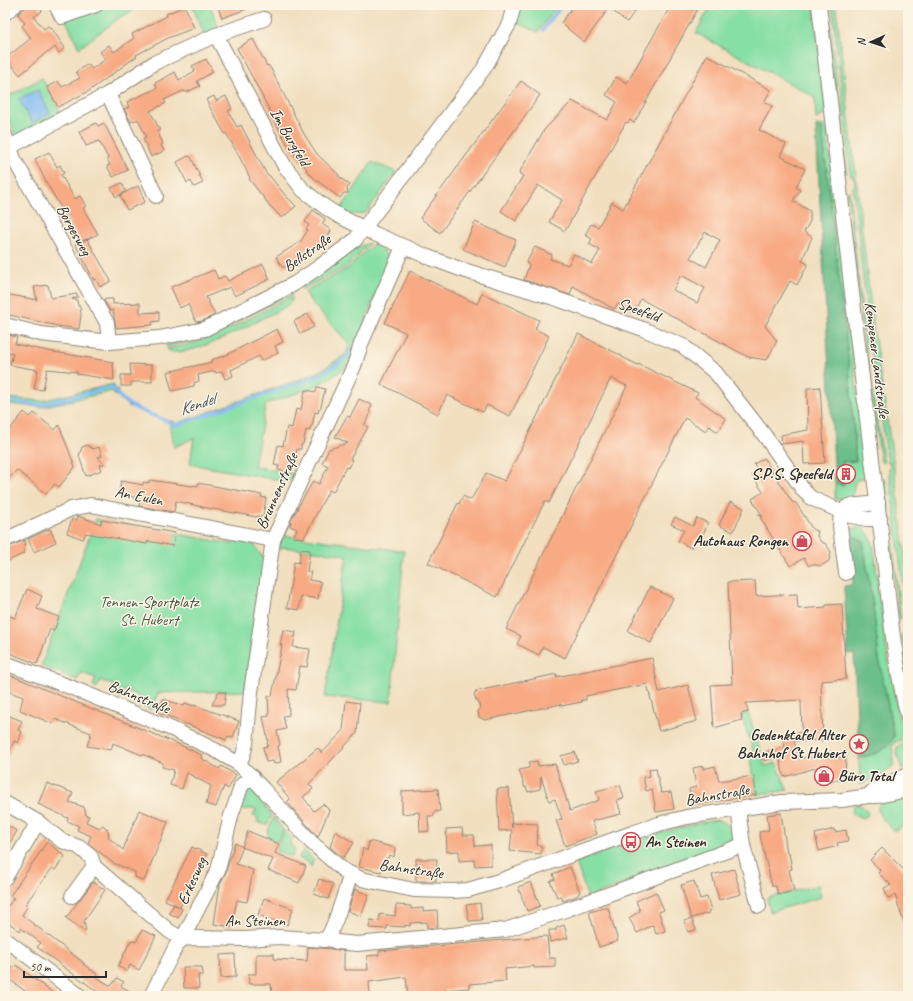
<svg xmlns="http://www.w3.org/2000/svg" width="913" height="1001" font-family="Caveat,sans-serif">
<style>
.green{fill:#86dfa4;stroke:#588568}
.forest{fill:#6cbe8a;stroke:#4c745a}
.water{fill:#84bcf5;stroke:#587490}
.lines{fill:none;stroke-linecap:round;stroke-linejoin:round}
.stream{stroke:#84bcf5;stroke-width:3.5}
.building{fill:#f8aa84;fill-rule:evenodd}
.minor-casing{stroke:#8e8575;stroke-width:16}
.minor{stroke:#fff;stroke-width:14}
.labels{text-anchor:middle;dominant-baseline:central;stroke-width:3;stroke-linejoin:round;paint-order:stroke}
.street-label{font-size:16px;fill:#2b2b2b;stroke:#fcf5e5}
.poi-label{font-size:16px;font-weight:bold;fill:#2b2b2b;stroke:#fcf5e5;text-anchor:end}
.park-label{font-size:16px;fill:#425849;stroke:#fcf5e5}
.water-label{font-size:17px;font-style:italic;fill:#465668;stroke:#fcf5e5}
</style>
<rect width="100%" height="100%" fill="#fcf5e5"/>
<filter id="ink" filterUnits="userSpaceOnUse"><feTurbulence type="fractalNoise" baseFrequency=".025" numOctaves="2"/><feDisplacementMap in="SourceGraphic" scale="8" xChannelSelector="R" yChannelSelector="G"/><feConvolveMatrix kernelMatrix="1 2 1 2 8 2 1 2 1" color-interpolation-filters="sRGB"/></filter>
<filter id="wash" filterUnits="userSpaceOnUse"><feTurbulence type="fractalNoise" baseFrequency=".012" numOctaves="4" result="noise"/><feDisplacementMap in="SourceGraphic" scale="16" xChannelSelector="R" yChannelSelector="G"/><feGaussianBlur stdDeviation="0.9" result="paint"/><feColorMatrix in="noise" values="0 0 0 0 0 0 0 0 0 0 0 0 0 0 0 0 0 1.4 0 .05"/><feComposite in="paint" operator="in"/></filter>
<g filter="url(#wash)">
<rect width="100%" height="100%" fill="#f1dfbf"/>
<!-- green -->
<g class="green">
<path d="M101 5H145L122 16 79 48 65 18Z"/>
<path d="M192 5H210L219 29 204 34Z"/>
<path d="M520 5H558L538 32 516 22Z"/>
<path d="M711 5H814L826 114 816 119 815 97 696 33Z"/>
<path d="M825 5H828L847 173 846 174 844 172Z"/>
<path d="M832 5H836L874 333 894 466 908 578V620L907 621 889 468H890V462H888L870 341 853 187 855 186 854 177 851 176Z"/>
<path d="M42 78 62 115 17 137 15 135 5 109V98Z"/>
<path d="M816 125 825 126 827 128 866 473V477C851 480 856 484 852 496 847 499 841 499 835 499V482L843 485 842 462 856 460 849 365 822 128H816Z"/>
<path d="M372 162 396 172 366 213C355 215 351 216 341 209Z"/>
<path d="M849 191 867 356 884 463 881 462 865 357 847 192Z"/>
<path d="M370 243 346 267 302 289 301 286 350 250 359 246Z"/>
<path d="M373 244C385 250 388 253 387 266L350 360 344 369 325 381 311 388 266 404 254 466 294 474 289 482 190 464 194 438 174 447 169 423 155 416 128 406 117 396 114 395 113 391 41 407 5 404V398L41 401 114 384 115 389 118 390V394L127 402 134 407 168 421H174L175 424 306 377 320 371 345 355 350 345 311 302 305 291 347 269Z"/>
<path d="M290 291 292 295C248 313 214 338 166 347L167 344 199 336Z"/>
<path d="M292 297V301C283 310 270 314 259 320 236 332 205 349 179 352 174 352 170 352 167 349 216 341 249 317 292 297Z"/>
<path d="M883 480H886V484L901 619H899L897 604Z"/>
<path d="M96 519 233 544 234 537 251 540 265 561 245 691 158 693 151 710 137 704 139 696 124 690 121 698 113 694 115 686 100 680 97 688 93 686 96 678 81 673 77 680 41 666Z"/>
<path d="M860 525C868 531 871 538 874 548 881 613 889 676 904 739L895 742 892 746 894 760 893 766 880 776 860 785 859 758C874 754 888 751 894 736L879 659 873 606 863 541 847 536 849 528 856 529Z"/>
<path d="M281 535 404 551 391 702 325 697 347 555 283 547 279 550Z"/>
<path d="M901 634H903L908 666V682Z"/>
<path d="M748 712 765 766 776 763 788 790 756 795 751 758 755 756 741 715Z"/>
<path d="M905 744C908 754 910 761 902 770L896 750 898 746Z"/>
<path d="M250 788 272 815 267 825 257 822 258 818 253 816 256 810C251 807 246 811 240 809L247 790Z"/>
<path d="M905 795 908 800V821L897 830H893C868 806 875 803 905 795Z"/>
<path d="M853 805C861 804 866 807 868 815L863 818 852 814Z"/>
<path d="M274 817 283 830 277 842 268 837 269 835 267 833Z"/>
<path d="M716 820C726 821 731 827 733 837L731 842 588 898 576 862C623 845 667 828 716 820Z"/>
<path d="M284 830 293 839 290 843 291 846 295 849 292 857 276 851Z"/>
<path d="M304 850 314 860 311 867 308 862 299 858 301 853Z"/>
<path d="M818 885 821 897 770 912 767 898Z"/>
</g>
<!-- forest -->
<g class="forest">
<path d="M816 128H822L849 365 856 461 842 462 843 486 835 482Z"/>
<path d="M847 536 858 538 863 541 873 605 879 659 894 736C887 752 875 754 859 758L854 654H848L844 586 851 585 853 582 851 552Z"/>
</g>
<!-- water -->
<path class="water" d="M38 90 50 113 32 123 19 99Z"/>
<g class="lines">
<!-- stream -->
<g class="stream">
<path d="M543 30 562 5"/>
<path d="M5 401 40 405 112 387C126 409 147 412 169 422L174 426 321 375 346 358 350 351"/>
</g>
</g>
<g id="blocks">
<!-- building -->
<g class="building">
<path d="M23 5H37L42 11 34 17 44 29 48 26 51 29H52L65 48 59 53 55 47 49 52 48 51 20 75 6 58 31 38 22 26 25 23 18 14 25 8Z"/>
<path d="M217 5H255V6L222 18Z"/>
<path d="M574 5H628L635 11 627 22 609 8 584 42 561 23Z"/>
<path d="M671 5H700L634 123 630 120 628 123 626 122 565 231 549 222 562 200 538 185 516 221 501 211 523 176 519 173 544 130 572 101 607 120 617 102 606 95 616 77 627 83Z"/>
<path d="M185 6 194 28 168 38 136 55 137 56 89 91 58 107 47 87 58 81 62 87 80 78 76 72 88 64 92 69 106 59 100 52 109 45 114 52 134 38 132 34 167 16 166 14Z"/>
<path d="M253 39 267 66 268 65 271 69 304 134 317 154 339 175 338 176 350 185 347 188 348 193H344L340 198 315 179 306 170 307 169 298 159 286 142 237 48Z"/>
<path d="M707 55 771 90 764 102 772 106 759 130 786 144 780 156 805 169 796 187 800 190 793 201 810 211V221L804 232 812 237 802 261 808 264 797 285 790 281 765 326 777 341 767 360 748 357 641 299 634 312 618 304 614 309 573 286 570 295 524 280 529 265 526 263 535 247 552 255 550 259 568 265 574 254 592 264 600 250 589 244 592 239 585 235 591 224 598 227 612 202 623 209ZM705 232 720 240 706 267 690 258ZM681 275 705 288 697 303 673 290Z"/>
<path d="M206 59 213 72 197 81 200 86 187 92 183 91 164 100 166 103 150 111 160 130 157 131 163 144 161 145 164 151 151 157 143 138 146 137 138 119 131 122 124 109 129 107 127 102 157 88 155 83 175 72 179 80 195 71 192 66Z"/>
<path d="M521 81 540 95 440 233 420 218Z"/>
<path d="M214 96 216 101 226 96 232 109 228 111 237 127 241 125 267 175 268 174 285 195 296 206 282 218 271 207 249 179 250 178 239 156 226 133 225 134 206 100Z"/>
<path d="M96 123 98 126 104 123 128 170 113 177 107 166 110 165 107 159 108 158 99 141 86 146 79 132Z"/>
<path d="M49 152 57 167 60 165 64 173 61 175 75 199 80 196 86 206 83 208 98 234 81 242 47 184 35 159Z"/>
<path d="M188 156 191 157 203 183 194 187 191 181 187 183 177 162Z"/>
<path d="M122 183 126 192 116 197 111 188Z"/>
<path d="M138 186 145 202 127 210 120 195Z"/>
<path d="M313 210 325 219 322 224 331 230 329 235 320 247 317 245 314 251 300 259 301 261 289 268 287 265 283 268 276 257 300 242 308 230 306 229 309 225 305 222Z"/>
<path d="M475 222 516 240 505 267 463 249Z"/>
<path d="M87 239 111 281 100 287 96 279 94 280 75 244Z"/>
<path d="M263 264 270 279 235 296 230 287 206 297 215 315 202 321 196 322 188 304 180 308 171 287 214 270 218 279 225 276 228 281Z"/>
<path d="M410 271 477 304 482 293 539 320 535 329 549 336 510 416 487 405 483 412 447 395 438 414 381 384 406 333 385 323Z"/>
<path d="M48 285 51 298 77 294 78 297 72 299 77 300 78 306H80L81 315 79 329 58 326 5 314V294L37 300 34 287Z"/>
<path d="M107 299H113V304L140 303V313L159 312V321L152 322V325L116 328 113 310 110 311 104 300Z"/>
<path d="M308 314 314 327 300 334 294 321Z"/>
<path d="M277 329 283 342 275 346 278 353 261 361 259 356 231 370 233 376 225 379 222 371 216 373 215 371 198 375 199 381 194 383V386L172 391 167 372 212 362 211 360 226 355Z"/>
<path d="M5 334 17 337 15 344 48 351 113 362 114 380 77 374V372L47 369 43 390 34 389 38 370 10 365 13 353 5 351Z"/>
<path d="M578 334 622 356V357L638 365V364L698 393 695 397 726 419 718 432 709 426 706 431 685 418 565 658 543 647 539 655 517 644 521 636 506 629 627 386 611 378 549 503 545 501 497 597 428 563 458 503 459 504 463 496 471 500 486 473 505 481Z"/>
<path d="M130 364 152 365V382H131V386H121V375H131Z"/>
<path d="M317 387 325 389 321 407 319 409 318 413 315 412 312 426 310 427V431L306 430 303 444 301 445V449H297L294 462 292 464 291 468 289 467 288 472 278 470 279 466 274 465 278 445 283 446 287 427 292 428 296 409 301 410 305 390 316 392Z"/>
<path d="M820 387 825 463 804 464 803 441 782 444 781 435 808 430 807 388Z"/>
<path d="M359 399 372 405 369 412 371 413 364 425 368 427 350 459 352 460 348 468 346 467 333 492 329 490 304 538 293 537 297 529 290 526 291 520 313 481 319 484 328 466 322 463 329 449 348 443 335 437 347 416 350 417Z"/>
<path d="M24 412 30 417 34 413 55 430 59 425 75 467 59 487 55 484 46 494 17 470 5 482V435Z"/>
<path d="M87 445 93 449 99 447 102 456 98 457 104 464 100 465 102 470 86 476 79 456 82 447Z"/>
<path d="M764 458 792 502 796 503 813 530 818 531 817 536 821 542 826 544 831 552 829 561 821 566 812 564 809 566 804 558 790 566 758 514 763 517 752 499 763 492 752 475 758 471 754 464Z"/>
<path d="M149 480 193 486V485L198 486V483L262 495 261 497 266 498 263 517 257 516V517L207 508 176 501 174 512 139 506 140 501 135 500V497L119 494 121 481 143 485V482L149 483Z"/>
<path d="M730 502 744 508 733 532 719 525Z"/>
<path d="M78 516 101 524V520L175 533 173 546 148 541 147 544 86 533 83 539 67 533 72 519 77 520Z"/>
<path d="M675 517 693 526 697 518 708 523 700 541 696 538 691 548 678 541 684 530 671 524Z"/>
<path d="M50 529 56 542 34 552 28 539Z"/>
<path d="M25 540 24 553 5 563V548Z"/>
<path d="M301 549 310 550 307 571 311 572 309 580 321 582 318 599 301 596 299 610 287 608 294 562 299 563Z"/>
<path d="M755 581 756 596 797 594 798 609 826 607V605L842 604 846 679 821 681 823 740 794 741 799 759 806 757H846L845 780H818L819 767 784 777 779 757 764 761 762 753 785 747 782 738 802 732 801 700 746 703 748 712 741 714 742 720 714 728 711 685 732 684 728 582Z"/>
<path d="M650 587 673 598 651 643 628 631Z"/>
<path d="M27 589 42 596 37 609 59 617 54 631 50 629 37 664 5 651V620L8 621 10 616 15 618Z"/>
<path d="M283 630 296 632 293 647 310 649 307 667 300 666 296 690 288 689 289 715 283 716 286 729 277 731 280 745 278 746 281 762 274 764 273 761 266 762 263 747 268 746 267 742 268 741 263 717 269 716 268 696H272L282 645H280Z"/>
<path d="M652 658 659 692 688 685 697 721 659 731 647 684 586 696V700H581L582 702 561 706V704L485 720 479 717 478 711 480 709 478 701 476 700 474 694 477 691 557 674 556 677Z"/>
<path d="M5 673 178 744 202 755 201 758 219 769 221 766 236 775 228 789 224 786 216 807 206 804 211 786 187 773 182 789 170 785 174 770 162 767 163 763 142 754V755L113 743 111 750 87 746 91 733 55 719 53 724 20 710 23 697 5 690Z"/>
<path d="M218 692H226L224 705H212Z"/>
<path d="M163 699 184 706 185 703 194 706V705L239 721 233 738 228 736 226 740 157 712Z"/>
<path d="M346 701 360 703 357 733 309 784 313 789 303 797 314 811 323 804 329 810 318 837 287 802 290 799 276 782 318 748 322 753 343 731Z"/>
<path d="M5 714 22 721 18 730 22 732 18 743 14 741 5 763Z"/>
<path d="M575 752 578 761 564 765 561 756Z"/>
<path d="M537 761 538 766 555 764 570 811 599 800 596 791 620 785 624 798 617 800 621 814 592 821 597 834 565 846 556 820 562 819 555 799 549 801 541 777 540 789 528 792 526 787 525 788 519 770 529 768V762Z"/>
<path d="M703 766V769L715 766 719 781 754 776 756 795 692 805 689 789 696 787 693 768Z"/>
<path d="M656 768 661 793 671 792 674 809 656 812 652 789 646 791 643 777 650 776 649 769Z"/>
<path d="M47 783 73 793 69 802 84 807 86 815 89 816 86 822 100 828 103 825 108 830 109 838 123 850 139 810 168 822 144 881 135 877V872L113 863 97 850 88 843 91 836 77 830 79 826 67 821 68 818 38 804Z"/>
<path d="M509 788 512 828V823L538 824 537 845 542 846 541 854 510 851 512 830 499 831 497 789Z"/>
<path d="M438 789 440 811 434 812V816H428L429 831 420 832 419 812 402 814V791Z"/>
<path d="M781 813 787 853H789L792 869 789 870 794 891 778 895 776 886H772L759 832 769 830 767 815Z"/>
<path d="M5 824 17 831 5 851Z"/>
<path d="M462 828 463 835H474L475 846 491 845V865L475 866 474 860 459 861V851L447 852 446 829Z"/>
<path d="M834 829 835 832 846 830 848 841 837 843 838 846 819 851 815 834Z"/>
<path d="M248 831 279 844 275 853 306 866 299 883 268 870 273 859 242 847Z"/>
<path d="M335 831 354 843 343 858 330 847Z"/>
<path d="M369 841 395 848 394 857 389 855 381 872 359 867 363 848 367 851Z"/>
<path d="M47 842 65 856 55 870 52 868 43 881H42L25 905 27 907 22 915 84 963 83 964 98 975 96 977 111 986 117 978 124 982 121 986 138 996H103L37 947 41 943 21 928 20 931 5 920V910L14 898 10 896Z"/>
<path d="M235 843 243 847 236 864 253 870 247 902 237 900 231 927 214 924 220 884 226 872Z"/>
<path d="M192 847 207 854 180 907 165 900Z"/>
<path d="M882 848 908 874V930H906L895 895 888 898 884 888 891 885 878 873 880 870 870 860Z"/>
<path d="M416 859H437L436 881H416Z"/>
<path d="M570 867 580 892 577 896 563 901 561 896 557 897 550 881 555 879 553 874Z"/>
<path d="M734 869 741 894 719 900 712 875Z"/>
<path d="M319 879 333 884 328 899 314 894Z"/>
<path d="M694 881 700 899 707 897 711 910 708 911 709 913 691 918 681 885Z"/>
<path d="M93 882 105 890 84 921 86 932 66 918Z"/>
<path d="M531 882 540 906 527 911 518 887Z"/>
<path d="M355 889 369 895 361 916 348 911Z"/>
<path d="M656 892 664 910 659 912 665 931 656 934 653 925 637 933 629 918 640 911 636 901Z"/>
<path d="M264 898 293 909 287 925 258 915Z"/>
<path d="M480 903 482 920 469 921 466 905Z"/>
<path d="M174 904 182 909 178 918 169 913Z"/>
<path d="M396 905 411 906V909L423 908V911L437 910 438 927 427 928V922L410 923V926L405 925V927L387 926V929L369 928 370 920 379 921 380 914 395 916Z"/>
<path d="M604 908H608L618 941 599 947 589 912Z"/>
<path d="M692 919 696 930 688 932 684 921Z"/>
<path d="M564 925 568 938 550 942 549 930H556V928Z"/>
<path d="M142 930 156 936 139 970 130 965 127 972 118 966 131 940 136 942Z"/>
<path d="M547 936 549 958H555V967L534 968V966L505 969 506 981 469 984V988L445 990 446 996H408L406 977 369 982 370 996 272 995 271 984H249L248 974H256V954H274V959L307 961 308 947 332 949 344 951V970H368L367 956 379 955V951Z"/>
<path d="M235 954 236 977 221 978 220 955Z"/>
<path d="M5 962 13 968 16 965 57 996H21L25 991 5 976Z"/>
<path d="M183 967H202L203 975H198L199 988H184Z"/>
</g>
</g>
</g>
<g filter="url(#ink)">
<use href="#blocks" fill-opacity="0" stroke="#8e8575" stroke-width="1"/>
<g class="lines">
<!-- minor casing -->
<g class="minor-casing">
<g id="minor">
<path d="M56 5 62 17 96 5"/>
<path d="M819 5C838 170 856 335 877 500 887 572 890 646 908 717"/>
<path d="M5 13 15 5"/>
<path d="M264 19 216 35 284 165 303 190 325 207 339 216 375 234 428 257 460 269 551 297 643 329 683 346 716 373 765 436 804 491 811 498 851 516 867 519H880"/>
<path d="M108 94 156 196"/>
<path d="M5 136 15 161 107 323 109 342"/>
<path d="M10 147 108 94 154 63 216 35"/>
<path d="M5 325 41 334 109 342 159 338 205 329 294 284 319 267 355 240 485 67 509 24 514 5"/>
<path d="M841 511 840 526 846 573"/>
<path d="M841 511 849 506 878 503"/>
<path d="M5 540 71 509 91 505 273 540"/>
<path d="M5 663 70 687 172 729 215 750 239 764 263 789 311 842 343 870 361 879 414 890 454 891 468 890 499 881 632 833 659 824 687 817 782 802 842 800 868 796H878L908 790"/>
<path d="M239 764 243 755 246 744 251 692 273 540 354 366 361 344 403 247"/>
<path d="M868 796 875 789 908 775"/>
<path d="M5 803 38 822 62 841 79 847 91 857 94 866 96 868 169 931 182 939"/>
<path d="M738 809 743 845 759 906"/>
<path d="M5 878 38 822"/>
<path d="M72 896 94 866"/>
<path d="M327 938 337 942 357 944 505 930 568 909 743 845"/>
<path d="M5 939 80 996"/>
<path d="M182 939 193 938 244 939 279 937 325 940C334 932 346 888 351 874"/>
<path d="M151 996 176 946 182 939 188 928 218 870 231 816 240 790 241 786 252 776"/>
</g>
</g>
<!-- minor -->
<use href="#minor" class="minor"/>
</g>
</g>
<!-- icons -->
<defs>
<g id="building-ring" transform="scale(1)"><circle r="9.5" fill="#fcf5e5" stroke="#d1495b" stroke-width="1.5"/><path d="M-4-6H4V6H1V3H-1V6H-4ZM-2.5-4.3h1.7v1.8h-1.7ZM.8-4.3h1.7v1.8H.8ZM-2.5-1h1.7V.8h-1.7ZM.8-1h1.7V.8H.8Z" fill="#d1495b"/></g>
<g id="shop-ring" transform="scale(1)"><circle r="9.5" fill="#fcf5e5" stroke="#d1495b" stroke-width="1.5"/><path d="M-5-2.5h2.3a2.7 3.5 0 0 1 5.4 0H5L5.5 6h-11ZM-1.5-2.5h3a1.5 2.3 0 0 0-3 0Z" fill="#d1495b"/></g>
<g id="sight-ring" transform="scale(1)"><circle r="9.5" fill="#fcf5e5" stroke="#d1495b" stroke-width="1.5"/><path d="M0-6L1.8-2.2L6-1.7L2.9 1.2L3.7 5.4L0 3.3L-3.7 5.4L-2.9 1.2L-6-1.7L-1.8-2.2Z" fill="#d1495b"/></g>
<g id="bus-ring" transform="scale(1)"><circle r="9.5" fill="#fcf5e5" stroke="#d1495b" stroke-width="1.5"/><path d="M-5-6H5V4H4V6H2V4H-2V6H-4V4H-5ZM-3.5-4V0h7V-4ZM-3.5 1.2v1.5H-2V1.2ZM2 1.2v1.5H3.5V1.2Z" fill="#d1495b"/></g>
</defs>
<g fill-rule="evenodd">
<use href="#building-ring" x="846" y="474"/>
<use href="#shop-ring" x="802" y="541"/>
<use href="#sight-ring" x="859" y="744"/>
<use href="#shop-ring" x="824" y="776"/>
<use href="#bus-ring" x="631" y="842"/>
</g>
<g class="labels">
<!-- street labels -->
<g class="street-label">
<text transform="translate(290 137) rotate(60)">Im Burgfeld</text>
<text transform="translate(74 230) rotate(61)">Borgesweg</text>
<text transform="translate(307 253) rotate(-35)">Bellstraße</text>
<text transform="translate(639 310) rotate(20)">Speefeld</text>
<text transform="translate(877 360) rotate(83)">Kempener Landstraße</text>
<text transform="translate(277 491) rotate(-66)">Brunnenstraße</text>
<text transform="translate(139 496) rotate(11)">An Eulen</text>
<text transform="translate(139 697) rotate(22)">Bahnstraße</text>
<text transform="translate(717 795) rotate(-10)">Bahnstraße</text>
<text transform="translate(411 869) rotate(8)">Bahnstraße</text>
<text transform="translate(192 881) rotate(-66)">Erkesweg</text>
<text x="255" y="921">An Steinen</text>
</g>
<!-- poi labels -->
<g class="poi-label">
<text x="832" y="474">S.P.S. Speefeld</text>
<text x="788" y="541">Autohaus Rongen</text>
<text x="845" y="735">Gedenktafel Alter<tspan x="845" dy="18">Bahnhof St Hubert</tspan></text>
<text x="838" y="776" text-anchor="start">Büro Total</text>
<text x="645" y="842" text-anchor="start">An Steinen</text>
</g>
<!-- park labels -->
<g class="park-label">
<text x="149" y="602">Tennen-Sportplatz<tspan x="149" dy="18">St. Hubert</tspan></text>
</g>
<!-- water labels -->
<g class="water-label">
<text transform="translate(197 404) rotate(-19)">Kendel</text>
</g>
</g>
<!-- margin -->
<rect width="913" height="1001" fill="none" stroke="#fcf5e5" stroke-width="20"/>
<!-- north arrow -->
<g transform="translate(871 42) rotate(267)" stroke="#fcf5e5" stroke-width="3" paint-order="stroke">
<path d="M0-3L7 15L0 10L-7 15Z" fill="#2b2b2b"/>
<text y="-6" font-size="11" font-weight="bold" text-anchor="middle" fill="#2b2b2b">N</text>
</g>
<!-- scale -->
<path d="M24 971v6h82v-6" fill="none" stroke="#2b2b2b" stroke-width="2"/>
<text x="30" y="971" font-size="12" fill="#2b2b2b" stroke="#fcf5e5" stroke-width="3" paint-order="stroke">50 m</text>
</svg>
